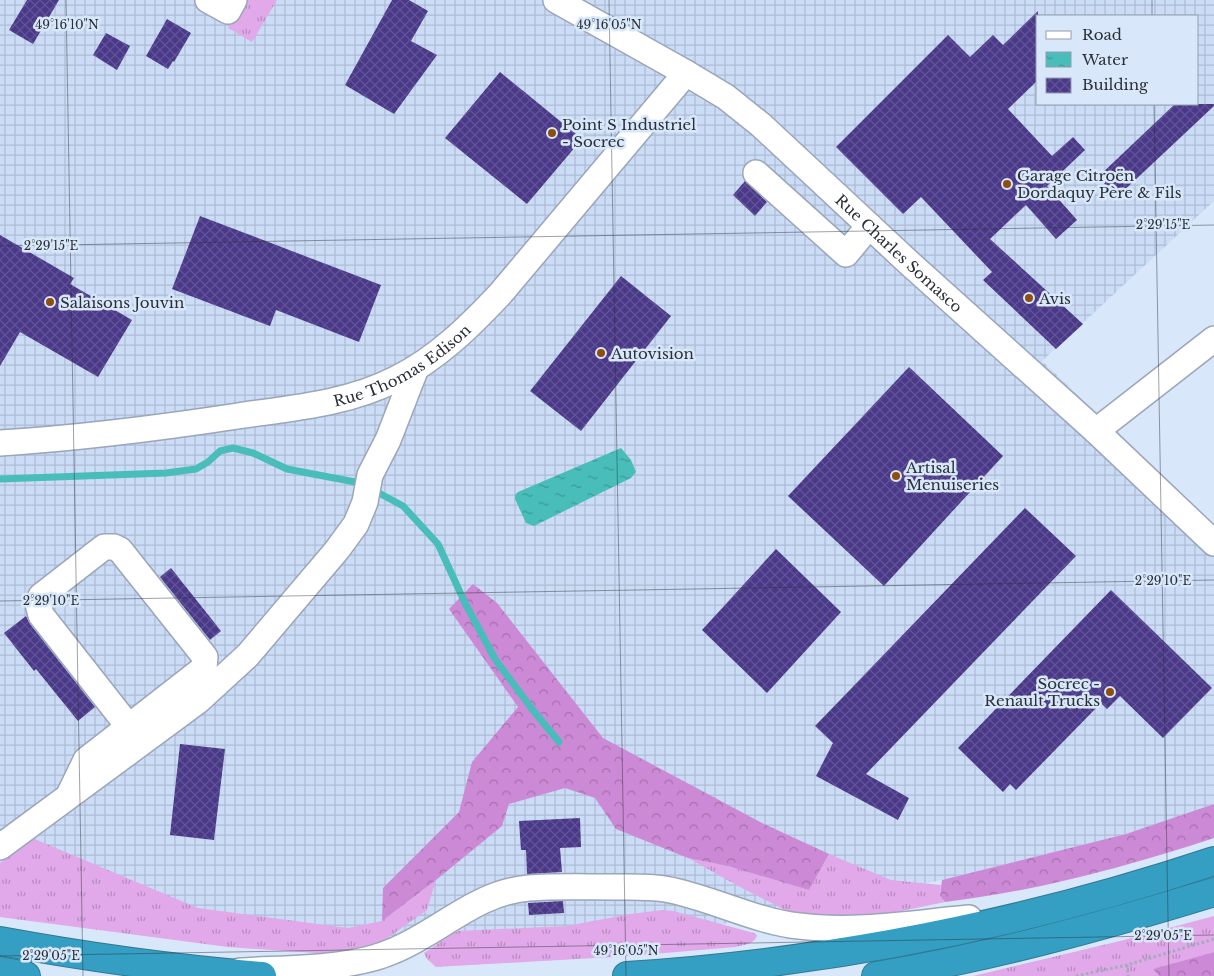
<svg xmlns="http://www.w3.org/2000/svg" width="1214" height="976" font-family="'Libre Baskerville',serif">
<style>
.industrial{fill:url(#industrial-grid);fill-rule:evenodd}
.grass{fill:url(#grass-tufts)}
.forest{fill:url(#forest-crowns)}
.water{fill:url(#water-ripples)}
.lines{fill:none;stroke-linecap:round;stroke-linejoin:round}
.stream{stroke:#48bdb9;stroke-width:7}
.building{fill:url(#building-cross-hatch)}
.minor-casing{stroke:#9aa6b9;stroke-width:28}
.highway-casing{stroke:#317892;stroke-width:30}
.path{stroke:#a2adbc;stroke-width:3;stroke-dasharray:2.5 2.5;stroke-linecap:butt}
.minor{stroke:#fff;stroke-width:25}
.highway{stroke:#349fc3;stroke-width:28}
.ticks{fill:none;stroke:#2b3037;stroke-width:1;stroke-opacity:0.45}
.poi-dot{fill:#8b4f0e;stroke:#d9e7fa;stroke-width:2}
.labels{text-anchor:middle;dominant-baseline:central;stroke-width:5;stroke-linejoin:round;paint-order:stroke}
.poi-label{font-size:15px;fill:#2b3037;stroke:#d9e7fa;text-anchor:start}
.street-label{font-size:15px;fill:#2b3037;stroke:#d9e7fa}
.ticks-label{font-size:12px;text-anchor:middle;fill:#2b3037;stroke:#d9e7fa;stroke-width:5;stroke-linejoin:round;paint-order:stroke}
</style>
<defs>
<pattern id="industrial-grid" width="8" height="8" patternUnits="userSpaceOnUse" patternTransform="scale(1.25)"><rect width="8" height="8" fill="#cbdcf6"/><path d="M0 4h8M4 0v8" fill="none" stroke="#aebdd4"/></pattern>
<pattern id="grass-tufts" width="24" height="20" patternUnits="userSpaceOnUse" patternTransform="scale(1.25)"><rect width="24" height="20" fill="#e1a9e9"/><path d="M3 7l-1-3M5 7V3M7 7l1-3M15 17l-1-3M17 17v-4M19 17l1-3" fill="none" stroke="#b78abe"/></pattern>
<pattern id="forest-crowns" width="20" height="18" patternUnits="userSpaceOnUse" patternTransform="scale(1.25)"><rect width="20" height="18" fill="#cc89d5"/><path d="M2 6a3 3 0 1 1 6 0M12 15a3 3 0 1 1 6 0" fill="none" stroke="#a670ae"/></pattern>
<pattern id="water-ripples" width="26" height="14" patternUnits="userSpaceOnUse" patternTransform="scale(1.25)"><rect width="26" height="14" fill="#48bdb9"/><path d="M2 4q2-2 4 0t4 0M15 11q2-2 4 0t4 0" fill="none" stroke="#3c9a97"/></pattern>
<pattern id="building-cross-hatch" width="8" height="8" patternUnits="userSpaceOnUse" patternTransform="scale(1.25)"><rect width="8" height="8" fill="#4a3889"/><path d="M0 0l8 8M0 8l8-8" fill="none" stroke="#615395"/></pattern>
</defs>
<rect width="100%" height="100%" fill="#d9e7fa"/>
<!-- industrial -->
<path class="industrial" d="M0 0H1214V201L1042 361 1214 526V804L1127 834 942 880 709 927 436 942 229 933 0 899ZM1038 16H1198V104H1038Z"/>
<!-- grass -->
<g class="grass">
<path d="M245 0H277L252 42 228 28Z"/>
<path d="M30 837 198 908 348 928 382 921 436 880 427 910 379 944 352 952 330 954 228 947 0 917V863Z"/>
<path d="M829 854 891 880 941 885 940 896 945 902 859 920 787 911 740 887 688 858 728 866 809 890Z"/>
<path d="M663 910 673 911 754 933 757 935C755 944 744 945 735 947L630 956 436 967 427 959 424 953C436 946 445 937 458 931L567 926 630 914Z"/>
<path d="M1214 916V952L1154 969 1159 976H973L1120 941Z"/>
</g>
<!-- forest -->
<g class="forest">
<path d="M473 584 497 603 603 738 762 823 829 854 809 890 728 866 688 858 616 829 595 798 565 788 509 804 502 826 436 880 382 921 383 888 459 812 472 762 518 707 449 609Z"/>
<path d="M1214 804V838C1126 867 1037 891 945 902L940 896 942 880 1126 834Z"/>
<path d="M1214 952V976H1159L1153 969Z"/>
</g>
<!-- water -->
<path class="water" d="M621 448 631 460 636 472 631 478 534 526 526 523 515 499V495L518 492Z"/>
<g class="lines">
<!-- stream -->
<g class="stream">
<path d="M0 479 166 473 196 469 208 462 220 451 233 448 253 453 287 469 355 482"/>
<path d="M377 492 403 506 438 544 465 603 495 659 532 709 559 742"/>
</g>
</g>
<!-- building -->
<g class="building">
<path d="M27 0H59L33 44 9 30Z"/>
<path d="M392 0H409L428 11 411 41 437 55 394 114 345 85Z"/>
<path d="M1038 11V80L1008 109 1052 156 1073 137 1085 150 1047 186 1077 220 1056 239 1026 205 990 239 1083 324 1056 349 983 280 992 272 921 197 903 214 836 147 948 35 970 57 993 35 1003 45Z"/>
<path d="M167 19 191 33 174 62 173 61 168 69 146 56Z"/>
<path d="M106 33 130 46 117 70 93 55Z"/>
<path d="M500 72 582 139 527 204 445 138Z"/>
<path d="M1175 104H1214V106L1117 197 1098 177Z"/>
<path d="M745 181 767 202 755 216 733 195Z"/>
<path d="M200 216 381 285 359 342 276 310 270 326 172 289Z"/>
<path d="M0 235 74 278 70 284 132 320 98 377 20 332 0 366Z"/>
<path d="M621 276 671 316 581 431 530 391Z"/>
<path d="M909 367 1003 456 884 586 788 496Z"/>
<path d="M1025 508 1076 556 866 774 909 798 898 820 816 776 833 743 815 726Z"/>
<path d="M776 549 841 612 767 693 702 630Z"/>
<path d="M171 568 221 631 210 640 160 577Z"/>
<path d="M1111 590 1212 688 1163 738 1120 696 1107 709 1101 703 1016 790 1010 784 1003 792 958 748Z"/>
<path d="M26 616 30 624 95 707 78 721 36 669 34 671 4 633Z"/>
<path d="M180 744 225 749 214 840 170 835Z"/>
<path d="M580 818 581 847 560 848 562 872 527 874 526 850H521L519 821Z"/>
<path d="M563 901 564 913 529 915 528 903Z"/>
</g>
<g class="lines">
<!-- minor casing -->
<g class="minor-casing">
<g id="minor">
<path d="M208 0 228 11 234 0"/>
<path id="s1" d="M556 0 686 73 726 97 761 125 907 261 1096 431 1214 543"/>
<path d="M756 173 846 254 869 226"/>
<path d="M1096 431 1214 339"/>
<path id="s2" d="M0 443C80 438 159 428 238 416 292 408 347 404 396 379 438 358 470 326 501 293L686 73"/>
<path d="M69 795 86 760 204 668 205 657 120 550 114 547H104L41 596 38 604 41 615 129 727"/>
<path d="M0 847 198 701 248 655 337 550 356 524 365 502 370 475 388 440 416 368"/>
<path d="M240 971C286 968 350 970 393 951 440 932 476 892 529 888 556 886 584 887 612 887 629 887 647 886 665 889 710 897 753 921 799 926 855 933 913 923 969 918"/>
</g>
</g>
<!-- highway casing -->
<g class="highway-casing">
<g id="highway">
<path d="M0 941C87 957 174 969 262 976"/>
<path d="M0 971 26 976"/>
<path d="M627 976C826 963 1025 924 1214 861"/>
<path d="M876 976C991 957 1103 926 1214 892"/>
</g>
</g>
<!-- path -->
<g class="path">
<path d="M1127 965 1128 976"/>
<path d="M1076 976 1127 965 1214 939"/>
</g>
<!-- minor -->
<use href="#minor" class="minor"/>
<!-- highway -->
<use href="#highway" class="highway"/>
</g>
<!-- ticks -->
<path class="ticks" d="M66 0 83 976M609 0 626 976M1152 0V16M1154 104 1169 976M0 246 1214 225M0 601 1214 580M0 956 1214 935"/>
<!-- markers -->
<g class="poi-dot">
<circle cx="552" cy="133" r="5"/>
<circle cx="1007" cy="184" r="5"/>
<circle cx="1029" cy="298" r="5"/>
<circle cx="50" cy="302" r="5"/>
<circle cx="601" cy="353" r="5"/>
<circle cx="896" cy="476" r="5"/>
<circle cx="1110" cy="692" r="5"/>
</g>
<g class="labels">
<!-- poi labels -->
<g class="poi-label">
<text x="562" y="124">Point S Industriel<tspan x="562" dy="17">- Socrec</tspan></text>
<text x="1017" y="175">Garage Citroën<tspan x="1017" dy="17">Dordaquy Père &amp; Fils</tspan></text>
<text x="1039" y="298">Avis</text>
<text x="60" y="302">Salaisons Jouvin</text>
<text x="611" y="353">Autovision</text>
<text x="906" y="467">Artisal<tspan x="906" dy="17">Menuiseries</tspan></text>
<text x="1100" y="683" text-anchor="end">Socrec -<tspan x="1100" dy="17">Renault Trucks</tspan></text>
</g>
<!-- street labels -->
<g class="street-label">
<text stroke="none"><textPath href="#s1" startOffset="429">Rue Charles Somasco</textPath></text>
<text stroke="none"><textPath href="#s2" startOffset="414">Rue Thomas Edison</textPath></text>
</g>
</g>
<g class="ticks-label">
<text x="67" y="29">49°16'10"N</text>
<text x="609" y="29">49°16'05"N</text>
<text x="1163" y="229">2°29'15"E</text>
<text x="51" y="250">2°29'15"E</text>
<text x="1163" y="585">2°29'10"E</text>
<text x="51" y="605">2°29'10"E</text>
<text x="1163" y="940">2°29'05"E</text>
<text x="626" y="955">49°16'05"N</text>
<text x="51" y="960">2°29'05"E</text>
</g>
<!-- legend -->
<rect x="1036" y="15" width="162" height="90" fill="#d9e7fa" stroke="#939eac"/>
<rect x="1046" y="31" width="25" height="8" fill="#ffffff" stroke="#939eac"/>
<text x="1082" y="40" font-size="15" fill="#2b3037">Road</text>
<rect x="1046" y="52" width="25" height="15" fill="url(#water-ripples)" stroke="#939eac"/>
<text x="1082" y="65" font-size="15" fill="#2b3037">Water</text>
<rect x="1046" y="78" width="25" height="15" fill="url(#building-cross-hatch)" stroke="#939eac"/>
<text x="1082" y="90" font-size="15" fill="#2b3037">Building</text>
</svg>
